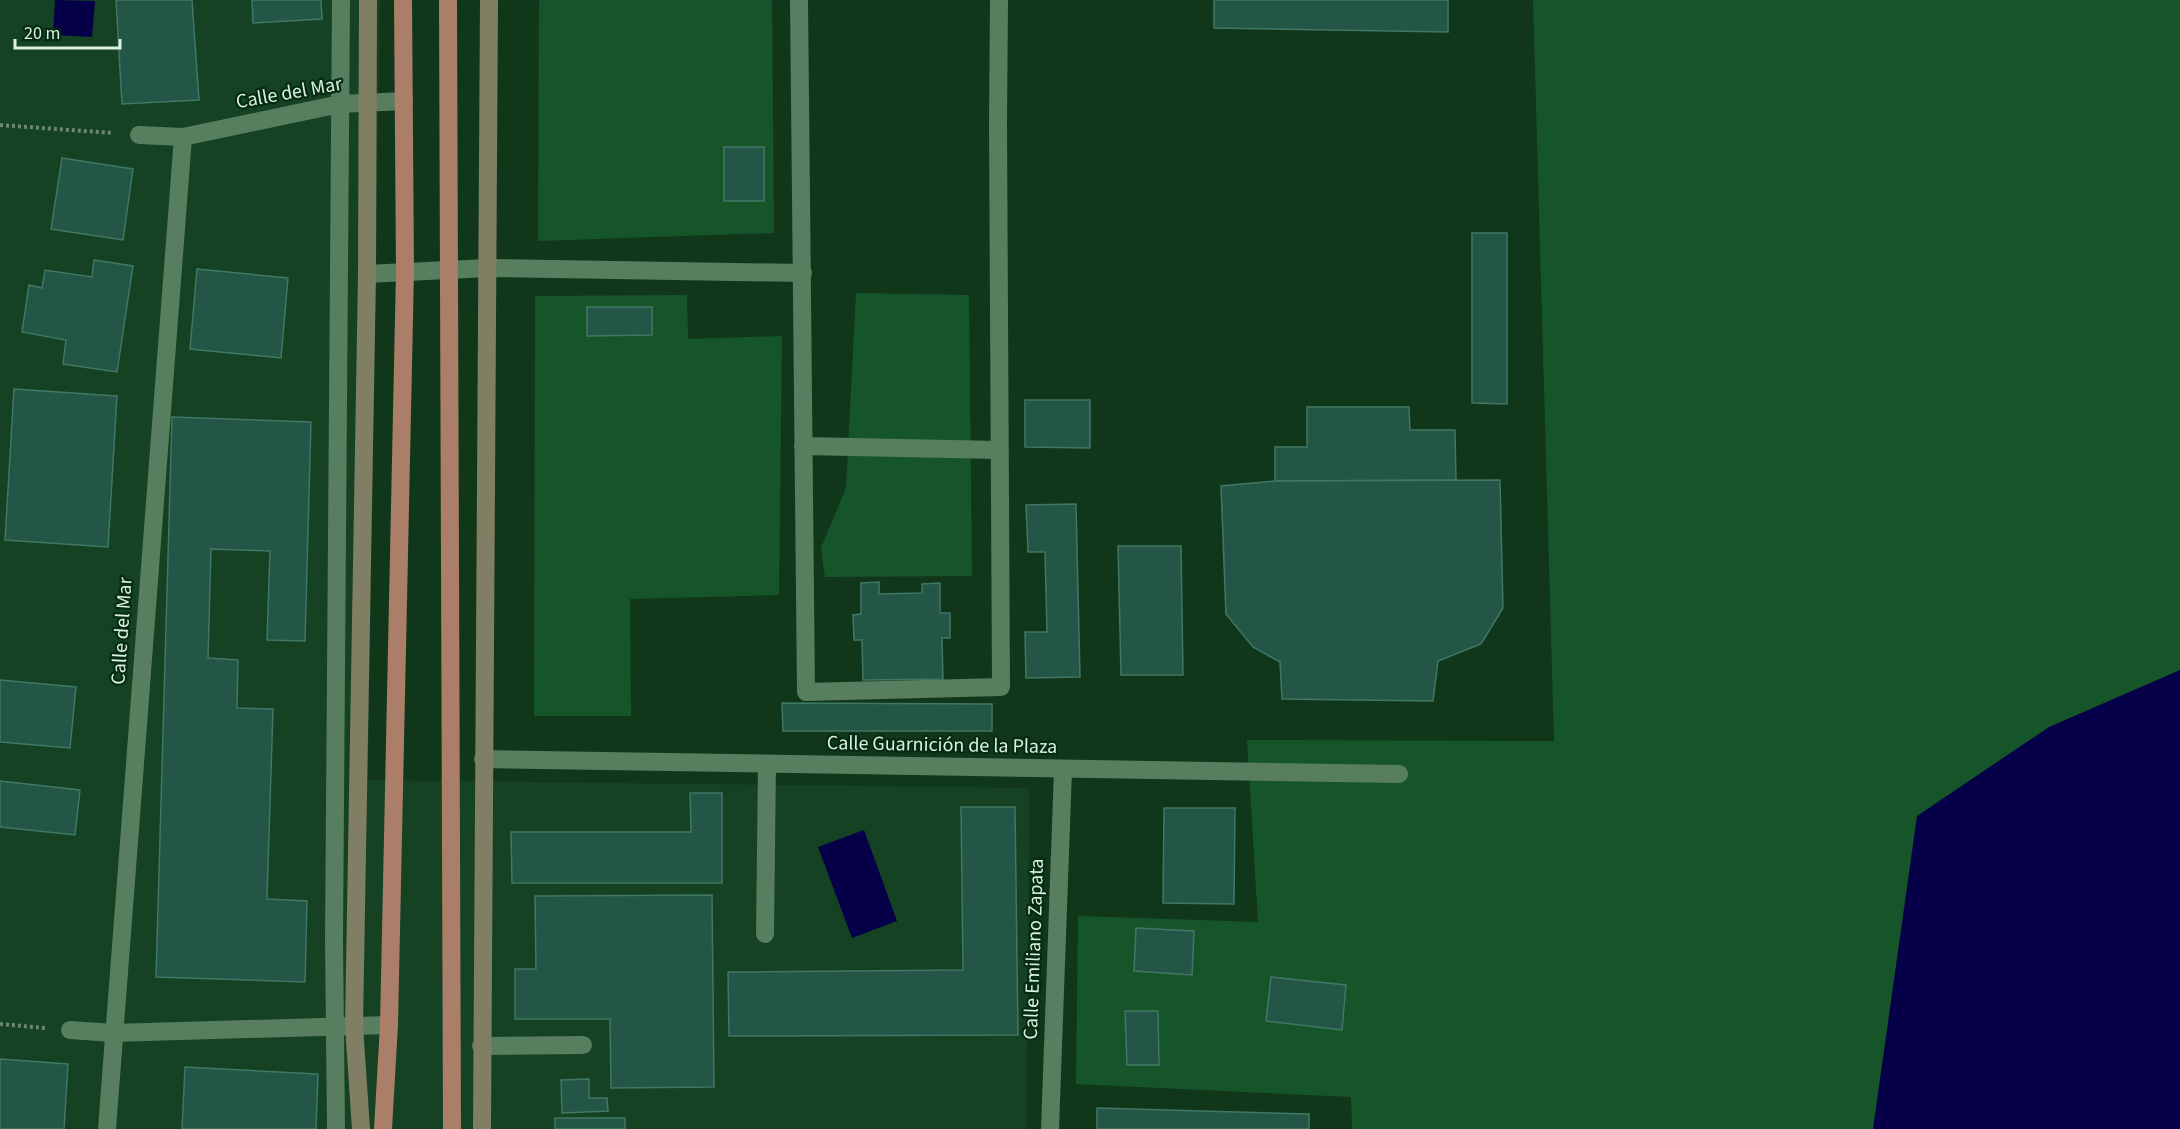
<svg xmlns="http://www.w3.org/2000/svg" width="2180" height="1129" font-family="'Source Sans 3',sans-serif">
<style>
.built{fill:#144222}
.green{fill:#16552a}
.water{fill:#060048}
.building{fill:#235646;stroke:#417765;stroke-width:1.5}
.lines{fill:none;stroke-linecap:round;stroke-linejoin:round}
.path{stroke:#6b8972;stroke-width:4;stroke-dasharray:3 3;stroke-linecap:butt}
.lane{stroke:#577e5e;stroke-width:18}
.street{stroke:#577e5e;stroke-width:18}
.secondary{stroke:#807e63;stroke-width:18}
.primary{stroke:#aa7e68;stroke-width:18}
.labels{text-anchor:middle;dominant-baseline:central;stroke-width:4.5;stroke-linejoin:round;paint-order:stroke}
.street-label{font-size:20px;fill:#dbf0df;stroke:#052c12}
</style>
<rect width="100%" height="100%" fill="#11371b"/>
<!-- built -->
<path class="built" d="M0 0H380L368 780 1029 788 1027 1129H0Z"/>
<!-- green -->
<g class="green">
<path d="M539 0H772L774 233 538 241Z"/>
<path d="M1533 0H2180V1129H1352L1351 1097 1076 1084 1078 916 1258 922 1247 740 1554 741Z"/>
<path d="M856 293 969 295 972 576 825 577 821 548 846 488Z"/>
<path d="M687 295 688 339 782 336 779 595 630 599 631 716H534L535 296Z"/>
</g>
<!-- water -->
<g class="water">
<path d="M55 0 95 1 92 37 53 35Z"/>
<path d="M2180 670V1129H1873L1917 816 2049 727Z"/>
<path d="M864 830 897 921 852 938 818 847Z"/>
</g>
<!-- building -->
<g class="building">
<path d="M116 0H192L199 100 122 104Z"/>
<path d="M252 0H321L322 19 253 23Z"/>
<path d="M1214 0H1448V32L1214 28Z"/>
<rect x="724" y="147" width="40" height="54"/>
<path d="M62 158 133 169 123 240 51 229Z"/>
<path d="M1472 233H1507V404L1472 403Z"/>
<path d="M94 260 133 266 117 372 63 364 66 340 22 332 29 285 42 288 45 270 92 277Z"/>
<path d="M197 269 288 278 281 358 190 349Z"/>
<path d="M587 307H652V335L587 336Z"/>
<path d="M14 389 117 396 108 547 5 540Z"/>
<path d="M1025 400H1090V448L1025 447Z"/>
<path d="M1307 407H1409L1410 430H1455L1456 480 1275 481V447H1307Z"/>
<path d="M172 417 311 422 305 641 267 640 270 551 211 549 208 658 238 660 237 708 273 709 267 899 307 901 305 982 156 977Z"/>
<path d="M1500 480 1503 608 1481 644 1438 661 1433 701 1282 699 1280 662 1253 647 1226 614 1221 486 1275 481Z"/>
<path d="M1076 504 1080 677 1026 678 1025 632H1047L1045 552H1028L1026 505Z"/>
<path d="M1118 546H1181L1183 675H1121Z"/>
<path d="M879 582V594L922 593V584L940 583V613H950V638H942L943 679 863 680 862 640H854L853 615 861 614V583Z"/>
<path d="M0 680 76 687 70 748 0 742Z"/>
<path d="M782 703 992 704V731H783Z"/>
<path d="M0 781 80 790 75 835 0 827Z"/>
<path d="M690 793H722V883H512L511 832H691Z"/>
<path d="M961 807H1015L1018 1035 729 1036 728 972 963 970Z"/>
<path d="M1164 808H1235L1234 904 1163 903Z"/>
<path d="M712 895 714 1087 611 1088 610 1019H515V969H536L535 896Z"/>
<path d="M1136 928 1194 931 1192 975 1134 971Z"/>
<path d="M1271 977 1346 985 1342 1030 1266 1021Z"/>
<path d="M1125 1011H1158L1159 1065H1127Z"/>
<path d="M0 1059 68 1064 64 1129H0Z"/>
<path d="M185 1067 318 1074 316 1129H182Z"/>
<path d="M589 1079V1098H607L608 1111 562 1113 561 1080Z"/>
<path d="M1097 1108 1309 1114V1129H1097Z"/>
<rect x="555" y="1118" width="70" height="11"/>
</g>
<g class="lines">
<!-- path -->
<g class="path">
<path d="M0 125 113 133"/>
<path d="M0 1024 45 1028"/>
</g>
<!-- lane -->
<g class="lane">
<path d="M799 0 806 692 1001 687 998 123 999 0"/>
<path d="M367 274 487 268 803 273"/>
<path d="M803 446 999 450"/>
<path d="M765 934 767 764"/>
<path d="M481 1046 583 1045"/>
</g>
<!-- street -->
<g class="street">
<path d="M139 135 183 137 340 104 404 101"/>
<path d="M483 759 1399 774"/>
<path d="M70 1030 113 1033 389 1025"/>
<path d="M107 1129 183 137"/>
<path d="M336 1129 334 939 341 0"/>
<path d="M1050 1129 1063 770"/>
</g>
<!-- secondary -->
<g class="secondary">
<path d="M361 1129 354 1026 367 274 368 0"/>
<path d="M482 1129 489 0"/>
</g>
<!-- primary -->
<g class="primary">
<path d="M448 0 452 1129"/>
<path d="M383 1129 389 1025 405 271 403 0"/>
</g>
</g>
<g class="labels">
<!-- street labels -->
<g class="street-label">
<text transform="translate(289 93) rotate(-10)">Calle del Mar</text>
<text transform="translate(122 631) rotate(-86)">Calle del Mar</text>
<text transform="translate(942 745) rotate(1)">Calle Guarnición de la Plaza</text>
<text transform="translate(1034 949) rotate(-88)">Calle Emiliano Zapata</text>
</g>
</g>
<!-- scale -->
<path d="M15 39v9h105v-9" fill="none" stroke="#dbf0df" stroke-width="3"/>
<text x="24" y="39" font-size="18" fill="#dbf0df" stroke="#052c12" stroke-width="4.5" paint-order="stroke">20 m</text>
</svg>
